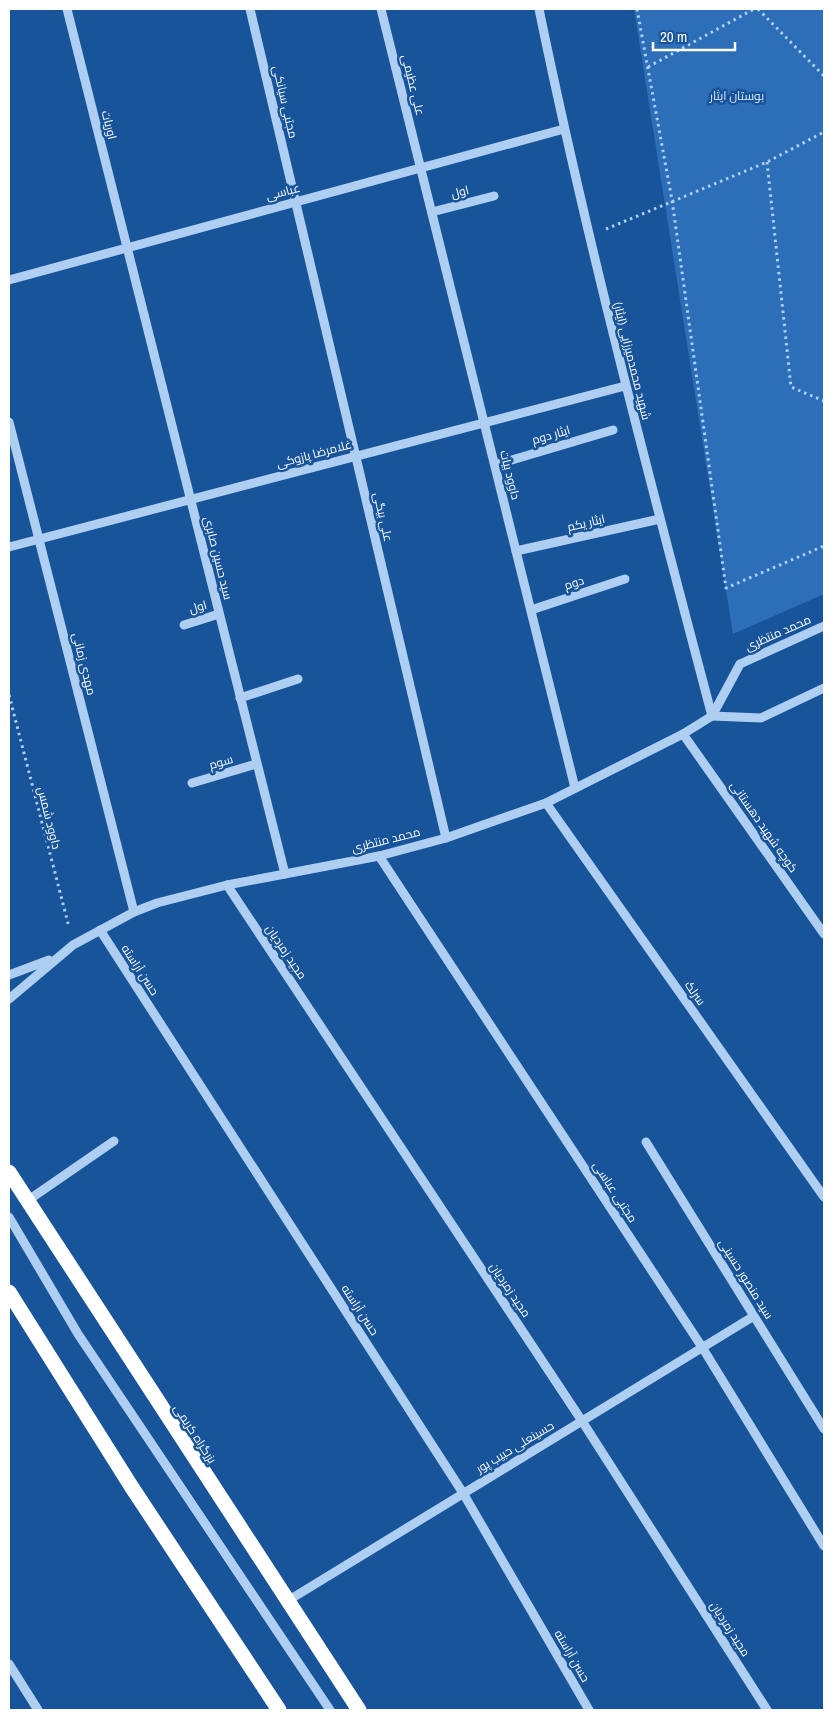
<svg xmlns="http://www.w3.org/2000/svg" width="833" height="1719" font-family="'Archivo Narrow',Cairo,sans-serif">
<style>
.green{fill:#2c6eb8}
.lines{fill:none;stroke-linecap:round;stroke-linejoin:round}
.path{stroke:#aecef2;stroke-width:3;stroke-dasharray:2.5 4;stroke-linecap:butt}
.minor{stroke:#aecef2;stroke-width:9}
.highway{stroke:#fff;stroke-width:15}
.labels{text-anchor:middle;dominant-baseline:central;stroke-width:5;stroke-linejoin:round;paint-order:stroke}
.street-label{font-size:12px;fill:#fff;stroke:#18549a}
.park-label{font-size:12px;fill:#d6e8fc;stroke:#18549a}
</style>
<rect width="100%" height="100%" fill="#18549a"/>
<!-- green -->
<path class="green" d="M634 9H824V594L733 634Z"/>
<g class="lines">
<!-- path -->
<g class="path">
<path d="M637 9 672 200 726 588 824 546"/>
<path d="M758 9 824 76"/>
<path d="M648 67 754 9"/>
<path d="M767 162 791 387 824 401"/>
<path d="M606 229 767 162 824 132"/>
<path d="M9 695 69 927"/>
</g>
<!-- minor -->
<g class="minor">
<path d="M67 9 285 874"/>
<path d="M250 9 446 838"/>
<path d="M381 9 575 788"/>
<path d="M539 9C588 247 650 481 712 716"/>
<path d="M432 212 494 196"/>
<path d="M9 280 564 129"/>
<path d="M9 422 134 912"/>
<path d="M495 465 613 430"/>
<path d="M9 547 625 386"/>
<path d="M516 551 660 519"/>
<path d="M531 610 625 579"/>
<path d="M184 625 219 614"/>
<path d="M240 698 298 679"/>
<path d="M712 716 761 718 824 688"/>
<path d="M683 734 824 934"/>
<path d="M192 783 256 764"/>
<path d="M546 803 824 1197"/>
<path d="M379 856 702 1347 824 1546"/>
<path d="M227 885 582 1421 767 1710"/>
<path d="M100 930 463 1493 589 1710"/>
<path d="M9 975 49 960"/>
<path d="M9 999 73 945 134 912 157 903 227 885 379 856 446 838 546 803 683 734 712 716 740 664 824 626"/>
<path d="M646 1142 824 1429"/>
<path d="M27 1201 114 1141"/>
<path d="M9 1217 78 1334 330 1710"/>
<path d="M289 1600 754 1316"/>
<path d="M9 1664 38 1710"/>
</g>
<!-- highway -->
<g class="highway">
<path d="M9 1172 359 1710"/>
<path d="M9 1292 131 1486 279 1710"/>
</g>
</g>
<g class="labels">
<!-- street labels -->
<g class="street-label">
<text transform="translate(413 85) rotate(76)">علی عظیمی</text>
<text transform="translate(285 102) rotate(77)">مجتبی سیانکی</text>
<text transform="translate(109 125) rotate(76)">اوریات</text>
<text transform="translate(283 192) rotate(-15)">عباسی</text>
<text transform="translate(460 192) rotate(-14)">اول</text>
<text transform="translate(632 361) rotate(76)">شهید محمدمیرزایی (ایثار)</text>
<text transform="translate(551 435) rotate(-16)">ایثار دوم</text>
<text transform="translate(314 454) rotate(-15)">غلامرضا پازوکی</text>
<text transform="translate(510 475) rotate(76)">داوود بیات</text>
<text transform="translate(383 517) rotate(77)">علی بیگی</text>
<text transform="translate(586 523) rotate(-13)">ایثار یکم</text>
<text transform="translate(218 558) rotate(76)">سید حسین صابری</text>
<text transform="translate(574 583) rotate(-18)">دوم</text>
<text transform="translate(198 607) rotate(-16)">اول</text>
<text transform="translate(778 633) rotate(-24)">محمد منتظری</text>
<text transform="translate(84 664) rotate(76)">مهدی زمانی</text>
<text transform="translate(221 762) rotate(-16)">سوم</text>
<text transform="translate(49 818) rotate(76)">داوود شمس</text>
<text transform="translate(764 827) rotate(55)">کوچه شهید دهستانی</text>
<text transform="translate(386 840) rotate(-14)">محمد منتظری</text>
<text transform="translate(286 952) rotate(56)">مجید زمردیان</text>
<text transform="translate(140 970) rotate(57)">حسن آراسته</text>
<text transform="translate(695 993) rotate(55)">سرلک</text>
<text transform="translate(615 1192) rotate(57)">مجتبی عباسی</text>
<text transform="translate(746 1279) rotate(58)">سید منصور حسینی</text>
<text transform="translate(510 1290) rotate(56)">مجید زمردیان</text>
<text transform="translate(360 1310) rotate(57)">حسن آراسته</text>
<text transform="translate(195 1434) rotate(57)">بزرگراه کریمی</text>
<text transform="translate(515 1447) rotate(-31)">حسینعلی حبیب پور</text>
<text transform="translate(730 1629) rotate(57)">مجید زمردیان</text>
<text transform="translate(572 1656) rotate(60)">حسن آراسته</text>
</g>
<!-- park labels -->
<g class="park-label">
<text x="737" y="96">بوستان ایثار</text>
</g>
</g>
<!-- border -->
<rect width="833" height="1719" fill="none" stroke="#ffffff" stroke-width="20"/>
<!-- scale -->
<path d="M653 42v8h82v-8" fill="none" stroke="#ffffff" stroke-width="2.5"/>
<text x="660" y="42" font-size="15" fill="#ffffff" stroke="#18549a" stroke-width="4" paint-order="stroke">20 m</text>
</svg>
